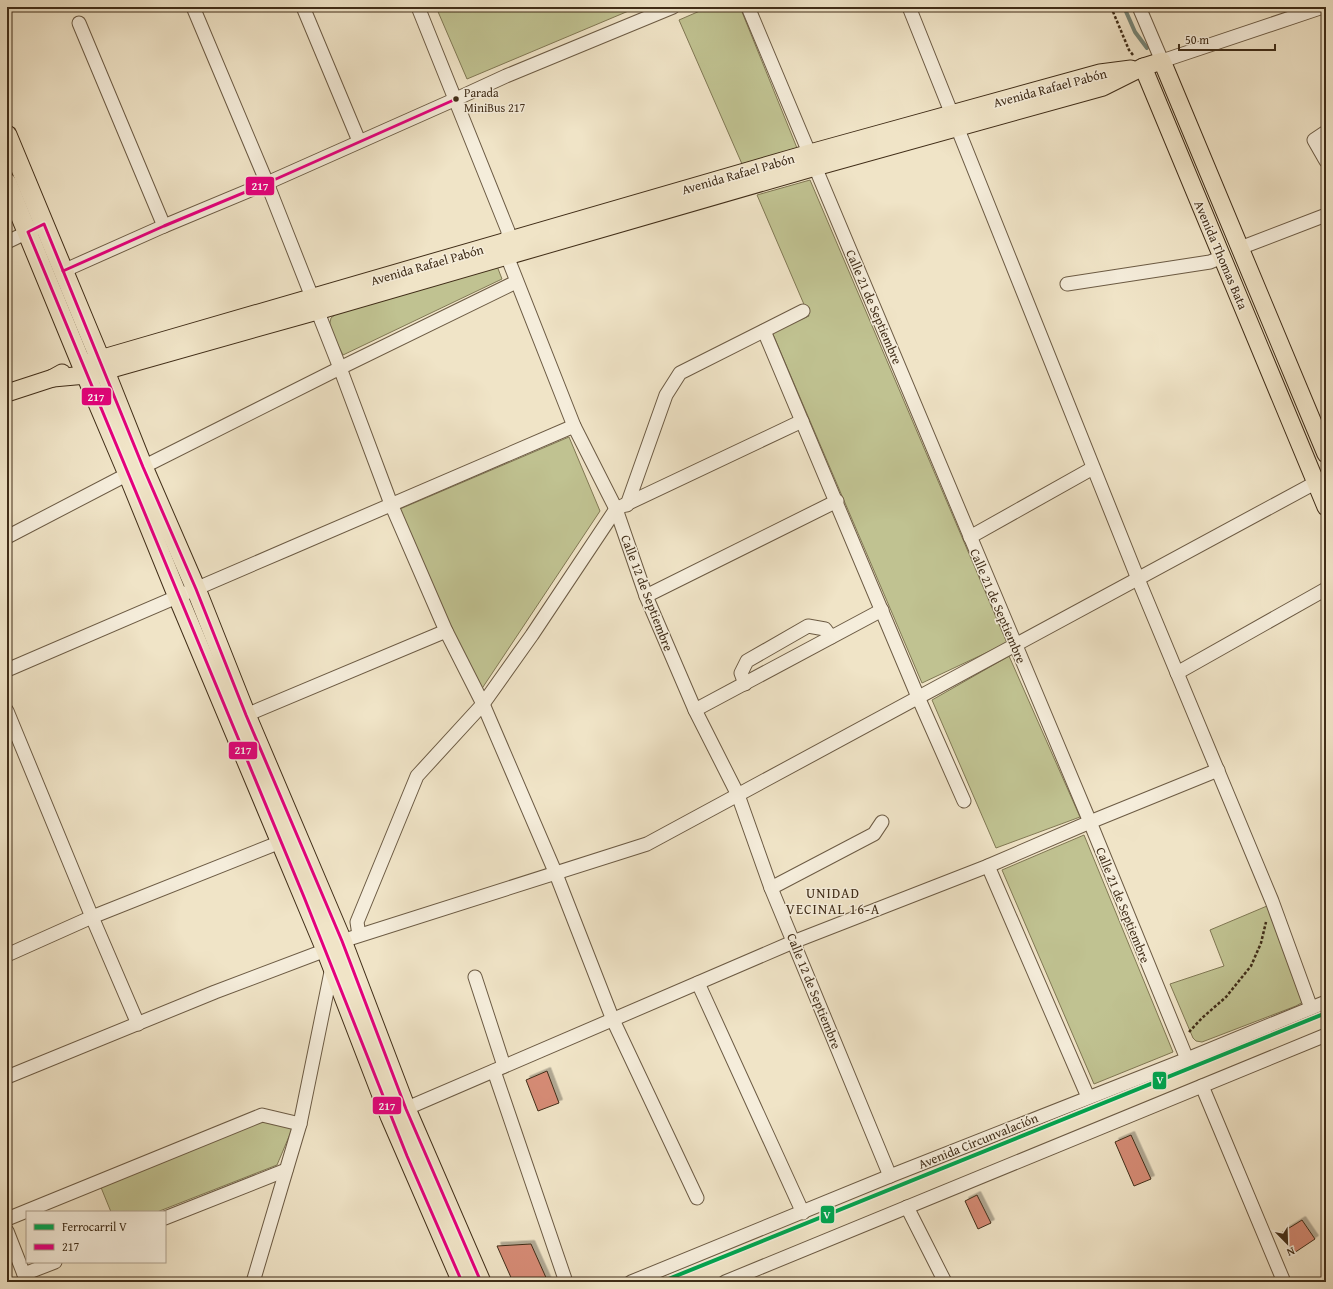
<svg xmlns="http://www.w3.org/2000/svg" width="1333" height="1289" font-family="'Gentium Book Plus',serif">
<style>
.green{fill:#c0c291;stroke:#807854}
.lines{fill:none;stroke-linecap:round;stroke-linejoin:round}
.stream{stroke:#768576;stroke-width:4}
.building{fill:#d58b75;stroke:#402d18;filter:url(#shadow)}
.minor-casing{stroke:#6c5b44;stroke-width:15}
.major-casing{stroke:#402d18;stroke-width:19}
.highway-casing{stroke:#402d18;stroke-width:21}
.path{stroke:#402d18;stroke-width:2.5;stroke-dasharray:3 2;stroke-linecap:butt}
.minor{stroke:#f5eddb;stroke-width:13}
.major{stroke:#f0e4c7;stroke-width:17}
.highway{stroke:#f0e4c7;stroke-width:19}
.bus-1-casing{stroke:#f5eddb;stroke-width:6}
.bus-1{stroke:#e5007d;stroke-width:3}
.rail-1-casing{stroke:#f5eddb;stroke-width:7}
.rail-1{stroke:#00a651;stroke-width:4}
.bus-dot{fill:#402d18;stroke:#f5eddb;stroke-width:1.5}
.labels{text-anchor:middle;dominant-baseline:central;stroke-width:3;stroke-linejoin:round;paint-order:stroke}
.bus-label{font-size:12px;fill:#402d18;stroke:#f5eddb;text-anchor:start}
.street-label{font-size:13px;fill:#402d18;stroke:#f5eddb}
.neighbourhood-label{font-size:14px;letter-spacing:1px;fill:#402d18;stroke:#f5eddb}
.line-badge{stroke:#f5eddb;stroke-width:1.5}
.badge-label{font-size:11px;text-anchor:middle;font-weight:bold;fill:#fff}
</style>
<defs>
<filter id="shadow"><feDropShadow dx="3.5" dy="-3.5" stdDeviation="0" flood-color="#0004"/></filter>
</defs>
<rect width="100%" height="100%" fill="#f0e4c7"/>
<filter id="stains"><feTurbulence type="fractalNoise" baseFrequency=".005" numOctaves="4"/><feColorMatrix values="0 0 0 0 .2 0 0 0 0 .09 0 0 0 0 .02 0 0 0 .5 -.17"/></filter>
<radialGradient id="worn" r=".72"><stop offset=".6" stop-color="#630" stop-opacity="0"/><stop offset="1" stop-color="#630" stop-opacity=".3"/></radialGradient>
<!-- green -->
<g class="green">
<path d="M436 7H638L467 79Z"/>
<path d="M709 7H740L797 148 742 164 679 20Z"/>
<path d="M810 180 1007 643 922 683 772 332 809 316 757 195Z"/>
<path d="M497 266 502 279 343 355 329 327 331 318 336 314Z"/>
<path d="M569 437 600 511 479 693 400 509Z"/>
<path d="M1009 656 1080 817 996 848 932 700Z"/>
<path d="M1084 835 1173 1052 1094 1084 1002 870Z"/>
<path d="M1267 906 1303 1002 1296 1006 1202 1042 1196 1041 1193 1038 1170 984 1224 966 1210 930Z"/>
<path d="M262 1121 293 1127 277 1165 157 1212H111L100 1185Z"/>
</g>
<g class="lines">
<!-- stream -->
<path class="stream" d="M1124 7 1135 32 1147 48"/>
</g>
<!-- building -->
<g class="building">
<path d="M547 1071 559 1103 538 1111 526 1080Z"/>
<path d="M1131 1135 1151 1179 1134 1186 1115 1142Z"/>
<path d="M977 1195 991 1223 978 1229 965 1201Z"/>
<path d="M1302 1220 1315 1239 1294 1253 1281 1233Z"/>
<path d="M531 1244 548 1282H513L497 1246Z"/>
</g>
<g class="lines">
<!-- minor casing -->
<g class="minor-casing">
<g id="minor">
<path d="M193 7 267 183 340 368 391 504 446 631 483 704 556 874 613 1020 697 1198"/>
<path d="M303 7 359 141"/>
<path d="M418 7 508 231 507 256 574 426 616 509 646 596 695 710 738 795 771 888 890 1176"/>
<path d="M748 7 1090 822 1187 1059"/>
<path d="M909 7 1138 579 1272 901 1311 1008"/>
<path d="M1139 7 1162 61 1323 7"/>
<path d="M79 23 164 226"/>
<path d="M1326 132 1314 140 1326 161"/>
<path d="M7 242 34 229"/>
<path d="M1240 248 1326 215"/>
<path d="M63 271 164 226 267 183 456 99 506 76 673 7"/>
<path d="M1067 284 1210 262 1222 257"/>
<path d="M764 331 918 697 964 801"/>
<path d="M143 467 340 368 516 282"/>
<path d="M627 505 666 395 680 373 803 311"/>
<path d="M7 537 128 474"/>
<path d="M970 537 1093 468"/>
<path d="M646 596 837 501"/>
<path d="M7 670C196 589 385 507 574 426"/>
<path d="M1177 673 1326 589"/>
<path d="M745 684 741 673 747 661 808 626 825 629 831 637"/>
<path d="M695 710 882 610"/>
<path d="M7 711 92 917 138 1024"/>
<path d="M246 715 446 631"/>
<path d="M988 866 1088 1097"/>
<path d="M771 888 874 834 882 822"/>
<path d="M359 935 357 922 417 776 483 704 532 635 616 509 802 421"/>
<path d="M7 955 92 917 288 839"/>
<path d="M475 977 504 1066"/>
<path d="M698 983 803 1213"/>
<path d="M494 1071 566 1282"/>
<path d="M7 1077 215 992 326 950 342 941 647 844 1326 477"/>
<path d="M1202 1086 1284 1282"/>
<path d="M398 1112 793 942 988 866 1090 822 1218 770"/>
<path d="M907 1207 945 1282"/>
<path d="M165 1218 286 1170"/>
<path d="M7 1219 262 1115 300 1124"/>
<path d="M7 1231 27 1282"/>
<path d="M24 1274 55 1262"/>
<path d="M253 1282 300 1124 332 967"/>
<path d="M631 1282 890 1176 1187 1059 1326 1002"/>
<path d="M725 1282 1326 1035"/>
</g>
</g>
<!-- major casing -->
<g class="major-casing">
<g id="major">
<path d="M1143 67 1326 507"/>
<path d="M86 363 810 153 1100 73 1131 69"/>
<path d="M53 378 86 375 104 371 317 311 815 167 1103 87 1143 67 1162 61 1326 454"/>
<path d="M7 393 53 378 62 373"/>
</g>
</g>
<!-- highway casing -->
<g class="highway-casing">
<g id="highway">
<path d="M7 135 100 359 143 467 196 589 246 715 342 941 406 1109 481 1282"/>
<path d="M7 183 86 375 128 474 178 597 326 950 390 1116 462 1282"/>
</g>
</g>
<!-- path -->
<g class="path">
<path d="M1111 7 1129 50 1133 55"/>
<path d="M1189 1032 1202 1018 1226 997 1251 966 1261 943 1266 922"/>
</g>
<!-- minor -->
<use href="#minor" class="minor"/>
<!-- major -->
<use href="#major" class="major"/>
<!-- highway -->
<use href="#highway" class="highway"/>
<!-- bus-1 casing -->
<g class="bus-1-casing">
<g id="bus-1">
<path d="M63 271 164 226 267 183 456 99"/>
<path d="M462 1282 407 1156 304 897 28 232 44 224 143 467 196 589 246 715 342 941 406 1109 481 1282"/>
</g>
</g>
<!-- bus-1 -->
<use href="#bus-1" class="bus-1"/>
<!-- rail-1 casing -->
<g class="rail-1-casing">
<path id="rail-1" d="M661 1282 1326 1013"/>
</g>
<!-- rail-1 -->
<use href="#rail-1" class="rail-1"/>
</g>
<!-- markers -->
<circle class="bus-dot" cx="456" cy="99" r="3.5"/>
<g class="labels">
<!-- bus labels -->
<g class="bus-label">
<text x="464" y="92">Parada<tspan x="464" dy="15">MiniBus 217</tspan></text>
</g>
<!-- street labels -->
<g class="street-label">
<text transform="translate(1050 88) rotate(-15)">Avenida Rafael Pabón</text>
<text transform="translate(738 174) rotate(-16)">Avenida Rafael Pabón</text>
<text transform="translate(1221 255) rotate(67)">Avenida Thomas Bata</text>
<text transform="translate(427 265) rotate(-16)">Avenida Rafael Pabón</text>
<text transform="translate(874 307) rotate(67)">Calle 21 de Septiembre</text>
<text transform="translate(647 593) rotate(69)">Calle 12 de Septiembre</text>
<text transform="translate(998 606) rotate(67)">Calle 21 de Septiembre</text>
<text transform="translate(1123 905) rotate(68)">Calle 21 de Septiembre</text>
<text transform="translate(814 991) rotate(68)">Calle 12 de Septiembre</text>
<text transform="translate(978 1141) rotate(-22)">Avenida Circunvalación</text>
</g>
<!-- neighbourhood labels -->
<g class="neighbourhood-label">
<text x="833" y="893">UNIDAD<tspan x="833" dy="16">VECINAL 16-A</tspan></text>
</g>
</g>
<g class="line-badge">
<rect x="245" y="176" width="30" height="20" rx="4" fill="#e5007d"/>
<rect x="81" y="387" width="31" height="19" rx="4" fill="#e5007d"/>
<rect x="228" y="741" width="30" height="19" rx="4" fill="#e5007d"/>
<rect x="1152" y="1071" width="15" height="19" rx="4" fill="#00a651"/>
<rect x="372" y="1096" width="30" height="19" rx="4" fill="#e5007d"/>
<rect x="820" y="1205" width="15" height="19" rx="4" fill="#00a651"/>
</g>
<g class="badge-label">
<text x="260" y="190">217</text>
<text x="96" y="401">217</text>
<text x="243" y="754">217</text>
<text x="1160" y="1084">V</text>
<text x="387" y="1110">217</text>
<text x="827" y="1219">V</text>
</g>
<!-- margin -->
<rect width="1333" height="1289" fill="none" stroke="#f0e4c7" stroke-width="24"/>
<rect x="8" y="8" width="1317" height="1273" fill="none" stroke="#402d18" stroke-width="2"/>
<rect x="12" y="12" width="1309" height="1265" fill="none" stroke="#402d18"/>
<!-- legend -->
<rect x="26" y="1211" width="140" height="52" fill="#f5eddb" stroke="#ada08d"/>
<rect x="34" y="1224" width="20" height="6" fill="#00a651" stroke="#ada08d"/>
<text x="62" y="1231" font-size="12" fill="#402d18">Ferrocarril V</text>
<rect x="34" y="1244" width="20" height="6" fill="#e5007d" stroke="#ada08d"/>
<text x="62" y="1251" font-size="12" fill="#402d18">217</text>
<!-- north arrow -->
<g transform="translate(1287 1243) rotate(157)" stroke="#f5eddb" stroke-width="3" paint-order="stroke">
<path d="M0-3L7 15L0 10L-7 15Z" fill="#402d18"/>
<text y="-6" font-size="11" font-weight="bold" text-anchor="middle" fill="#402d18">N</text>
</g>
<!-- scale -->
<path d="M1179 44v6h96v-6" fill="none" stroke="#402d18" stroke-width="2"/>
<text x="1185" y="44" font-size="12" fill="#402d18" stroke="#f5eddb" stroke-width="3" paint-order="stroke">50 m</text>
<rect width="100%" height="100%" filter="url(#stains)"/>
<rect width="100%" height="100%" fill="url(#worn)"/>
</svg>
